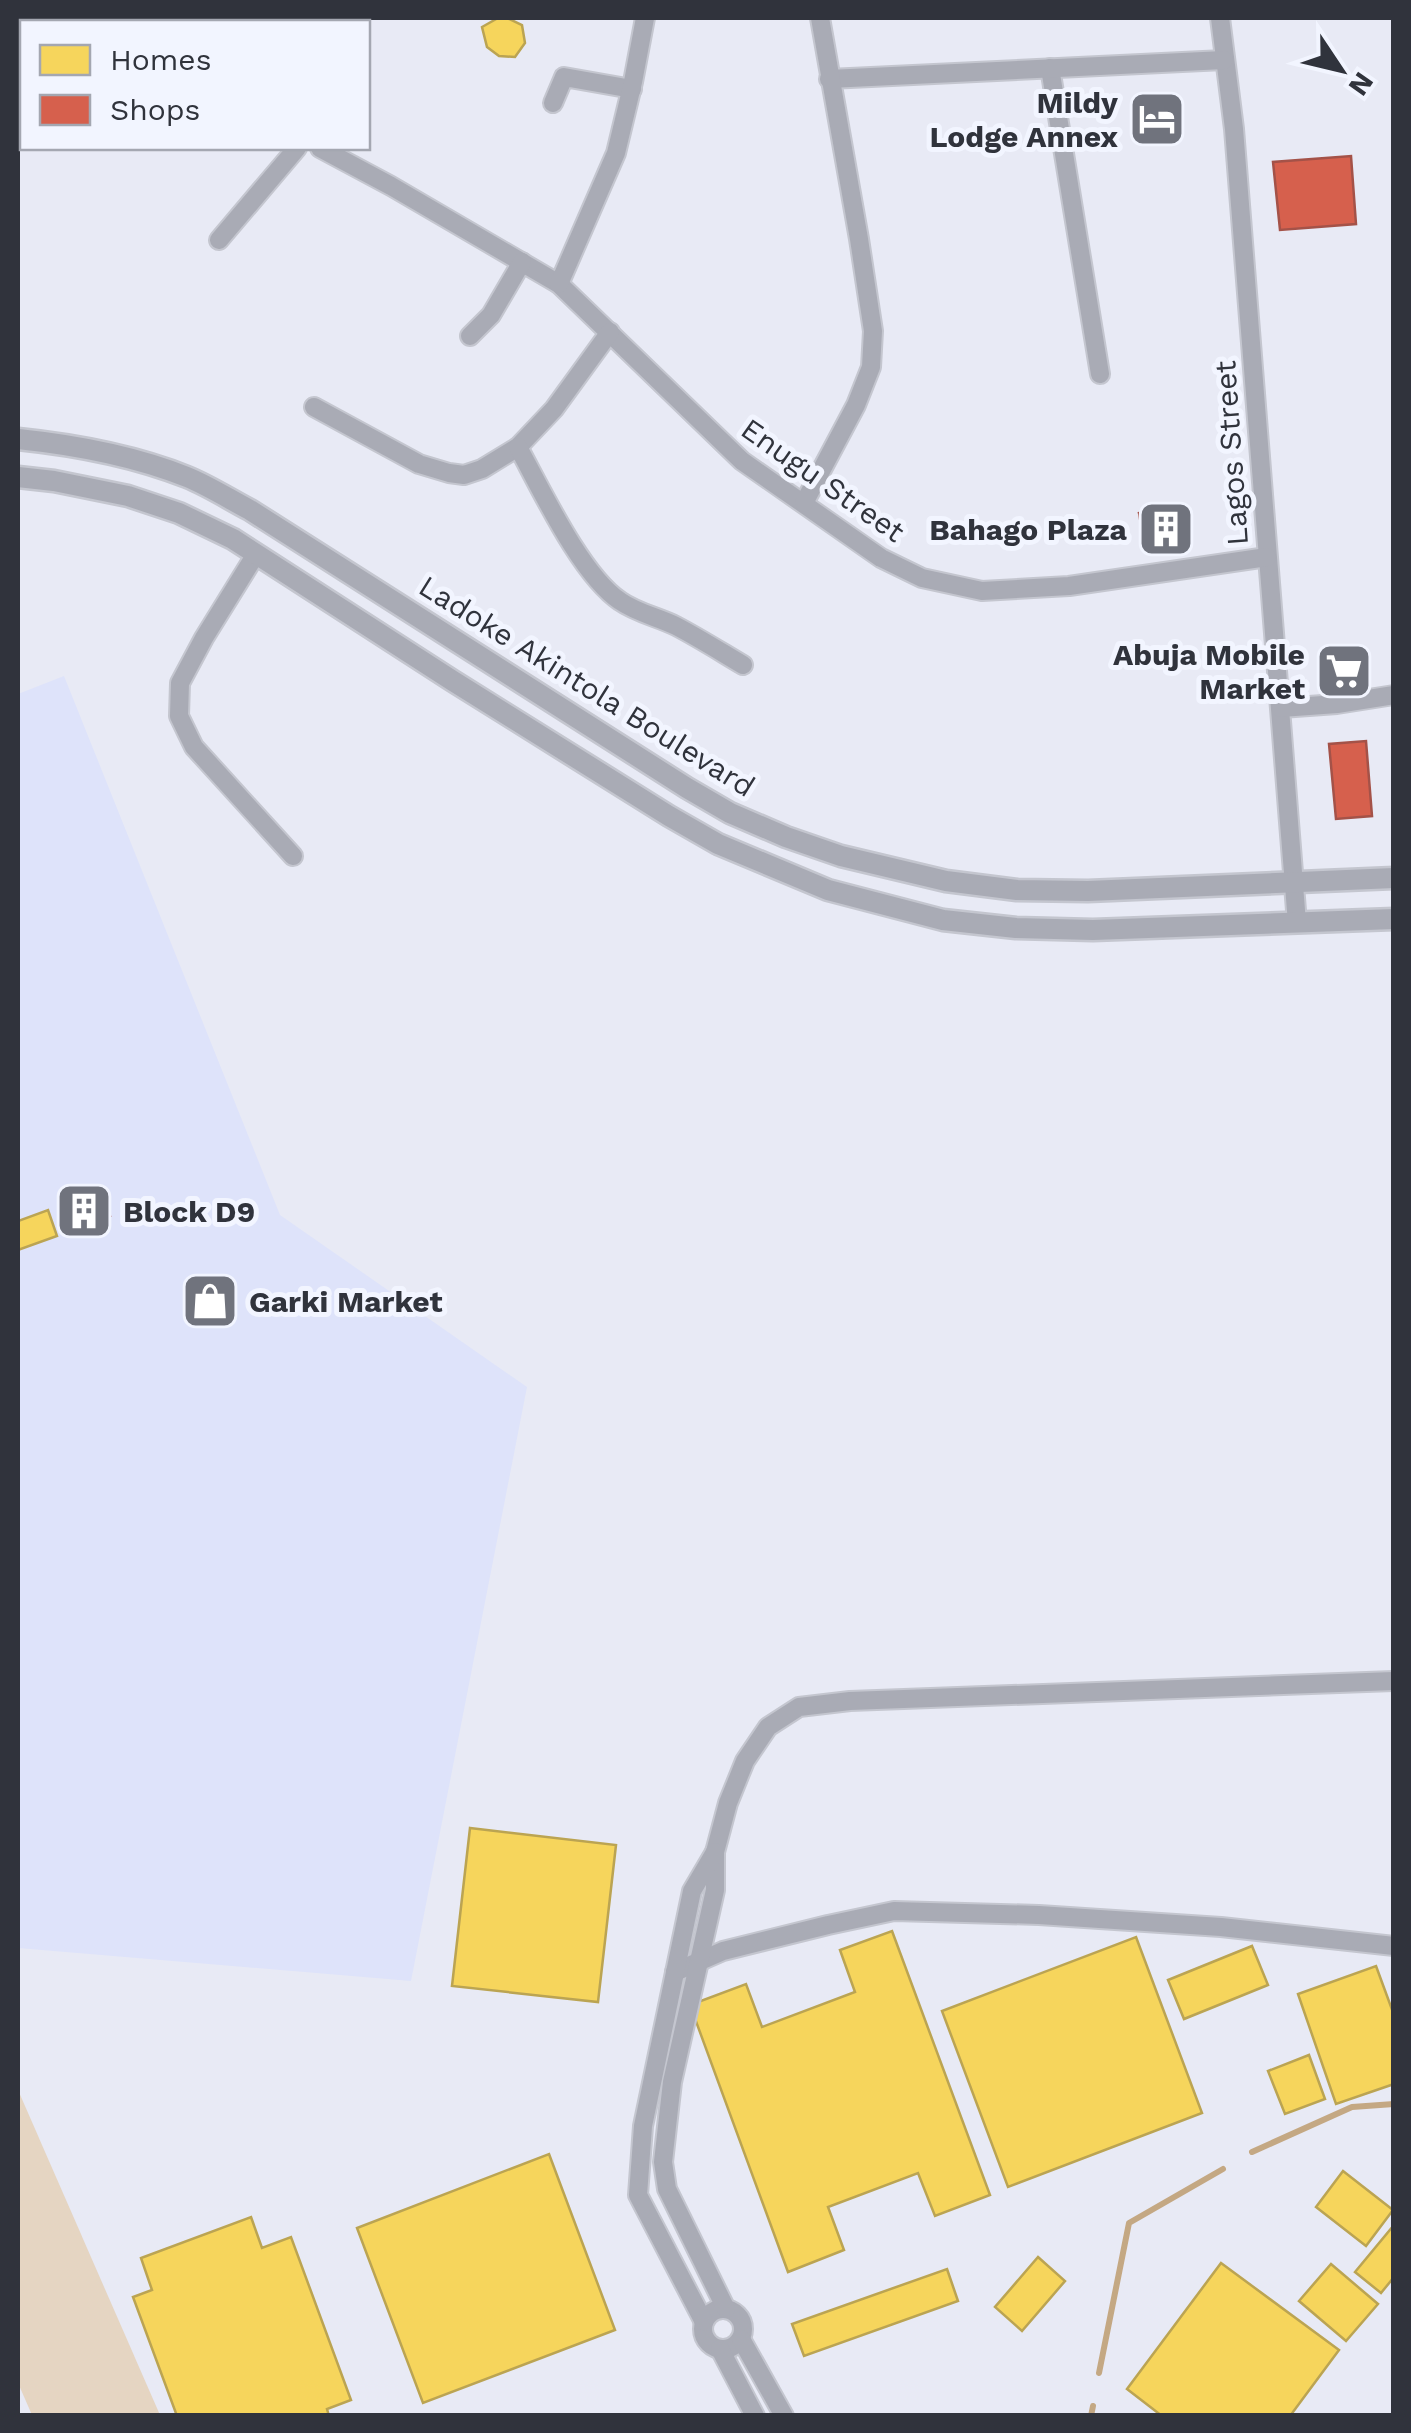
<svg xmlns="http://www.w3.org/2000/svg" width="1411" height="2433" font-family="'Work Sans',sans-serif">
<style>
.built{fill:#dee3fa}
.green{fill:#e5d5c2}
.homes{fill:#f6d55c;stroke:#bba452;stroke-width:2.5}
.shops{fill:#d6604d;stroke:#a45248;stroke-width:2.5}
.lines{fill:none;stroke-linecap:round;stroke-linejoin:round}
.stream{stroke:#c4a883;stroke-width:6}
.minor-casing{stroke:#c4c6cf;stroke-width:22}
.tertiary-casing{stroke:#c4c6cf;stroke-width:25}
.minor{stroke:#a9abb5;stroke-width:18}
.tertiary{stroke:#a9abb5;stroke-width:20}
.labels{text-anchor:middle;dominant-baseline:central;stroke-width:10;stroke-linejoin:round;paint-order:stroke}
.poi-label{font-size:30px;font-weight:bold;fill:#30333c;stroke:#f2f5ff;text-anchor:end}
.street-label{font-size:30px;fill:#30333c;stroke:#f2f5ff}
</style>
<rect width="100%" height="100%" fill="#e8eaf5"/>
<!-- built -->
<path class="built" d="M64 676 280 1215 527 1387 411 1981 18 1948V694Z"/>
<!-- green -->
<path class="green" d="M18 2090 160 2415H32L18 2383Z"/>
<!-- homes -->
<g class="homes">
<path d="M498 18H507L522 25 525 43 515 57 499 56 487 47 482 27Z"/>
<path d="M48 1210 57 1236 18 1250V1221Z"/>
<path d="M470 1828 616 1845 598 2002 452 1986Z"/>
<path d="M892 1931 990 2195 935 2216 918 2173 828 2207 844 2250 788 2272 690 2005 746 1984 762 2027 855 1992 840 1950Z"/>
<path d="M1136 1937 1202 2113 1008 2187 942 2011Z"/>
<path d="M1252 1946 1268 1985 1184 2019 1168 1980Z"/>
<path d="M1376 1966 1394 2015V2084L1336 2104 1298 1994Z"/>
<path d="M1309 2055 1325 2099 1285 2114 1268 2071Z"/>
<path d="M549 2154 615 2330 423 2403 357 2228Z"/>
<path d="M1343 2171 1393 2210 1366 2246 1316 2207Z"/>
<path d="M251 2217 262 2248 291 2237 351 2400 327 2409 329 2416H177L133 2297 152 2290 141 2258Z"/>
<path d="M1394 2225V2277L1381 2293 1355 2272Z"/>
<path d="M1038 2257 1065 2281 1022 2331 995 2307Z"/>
<path d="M1221 2263 1339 2350 1290 2416H1162L1127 2389Z"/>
<path d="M1331 2264 1378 2304 1346 2341 1299 2301Z"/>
<path d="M947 2269 958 2301 804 2356 792 2324Z"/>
</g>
<!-- shops -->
<g class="shops">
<path d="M1351 156 1356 224 1280 230 1273 162Z"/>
<path d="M1161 510 1162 517 1187 513 1191 541 1145 548 1139 513Z"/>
<path d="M1366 741 1372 816 1336 819 1329 744Z"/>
<path d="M100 1191 110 1216 69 1233 59 1206Z"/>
</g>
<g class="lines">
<!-- stream -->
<g class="stream">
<path d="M1252 2152 1352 2107 1394 2104"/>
<path d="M1099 2373 1129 2223 1223 2169"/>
<path d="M1091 2416 1093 2406"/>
</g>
<!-- minor casing -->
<g class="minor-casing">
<g id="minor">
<path d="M69 18 80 22"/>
<path d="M1220 18 1234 129 1297 923"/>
<path d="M171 22 175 18"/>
<path d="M1050 68 1100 374"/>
<path d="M18 75 22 68"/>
<path d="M829 79 1224 60"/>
<path d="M553 103 564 77 632 89"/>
<path d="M320 148 391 186 559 284 742 461 881 558 922 578 982 591 1069 586 1267 557"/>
<path d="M219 240 297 148"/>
<path d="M559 284 616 153 633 82 645 18"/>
<path d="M470 336 491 315 522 262"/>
<path d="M314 407 419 464 449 473 464 475 482 469 518 447 554 409 610 332"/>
<path d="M518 447C541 489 581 575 620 601 637 613 658 617 676 626 699 638 721 652 743 665"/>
<path d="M804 503 856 405 871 367 873 331 859 239 820 18"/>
<path d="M256 554 204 638 180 683 179 716 194 747 293 856"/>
<path d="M1281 708 1337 704 1394 695"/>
<path d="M675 1972 723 1951 828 1925 894 1911 1039 1915 1221 1927 1394 1946"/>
<circle cx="723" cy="2329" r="20"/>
<path d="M726 2309 667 2189 663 2162 672 2082 715 1890V1852L728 1803 745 1761 768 1727 799 1707 850 1701 1394 1681"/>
<path d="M704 2322 638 2195 643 2126 692 1891 715 1852"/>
<path d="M741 2339 784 2416"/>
<path d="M720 2349 755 2416"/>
</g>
</g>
<!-- tertiary casing -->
<g class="tertiary-casing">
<g id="tertiary">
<path d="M18 439C76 445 132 455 187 477 209 486 229 499 250 510L687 788 730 813 786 837 841 856 946 881 1017 890 1088 891 1394 878"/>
<path d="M18 477 54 481 128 496 179 513 233 539 453 681 669 816 718 844 828 890 943 920 1016 928 1093 930 1394 919"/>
</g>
</g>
<!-- minor -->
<use href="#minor" class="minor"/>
<!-- tertiary -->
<use href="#tertiary" class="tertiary"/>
</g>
<!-- icons -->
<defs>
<g id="hotel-square" transform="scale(2.875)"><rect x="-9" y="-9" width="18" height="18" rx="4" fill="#70737d" stroke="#f2f5ff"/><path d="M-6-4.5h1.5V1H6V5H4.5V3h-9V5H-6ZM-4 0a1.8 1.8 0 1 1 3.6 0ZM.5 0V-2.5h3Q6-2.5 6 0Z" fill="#fff"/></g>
<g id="building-square" transform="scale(2.875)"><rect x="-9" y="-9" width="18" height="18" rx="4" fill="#70737d" stroke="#f2f5ff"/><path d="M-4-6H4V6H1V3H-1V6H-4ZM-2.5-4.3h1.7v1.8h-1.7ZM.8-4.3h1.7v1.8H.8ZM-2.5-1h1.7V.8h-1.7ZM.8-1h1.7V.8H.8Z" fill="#fff"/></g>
<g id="supermarket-square" transform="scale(2.875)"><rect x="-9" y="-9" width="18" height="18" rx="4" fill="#70737d" stroke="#f2f5ff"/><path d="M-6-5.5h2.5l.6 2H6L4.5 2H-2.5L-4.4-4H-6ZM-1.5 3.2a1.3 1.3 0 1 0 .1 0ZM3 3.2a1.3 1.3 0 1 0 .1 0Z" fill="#fff"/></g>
<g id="shop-square" transform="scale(2.875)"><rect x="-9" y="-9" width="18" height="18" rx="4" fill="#70737d" stroke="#f2f5ff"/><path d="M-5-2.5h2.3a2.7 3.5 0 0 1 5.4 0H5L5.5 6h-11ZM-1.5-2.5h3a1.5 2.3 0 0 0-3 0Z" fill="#fff"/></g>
</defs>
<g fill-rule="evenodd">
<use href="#hotel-square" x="1157" y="119"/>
<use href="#building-square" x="1166" y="529"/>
<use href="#supermarket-square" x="1344" y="671"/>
<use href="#building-square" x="84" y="1211"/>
<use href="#shop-square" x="210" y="1301"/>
</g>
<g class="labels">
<!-- poi labels -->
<g class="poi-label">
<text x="1118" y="102">Mildy<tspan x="1118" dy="34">Lodge Annex</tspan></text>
<text x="1127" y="529">Bahago Plaza</text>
<text x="1305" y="654">Abuja Mobile<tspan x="1305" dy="34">Market</tspan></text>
<text x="123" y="1211" text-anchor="start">Block D9</text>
<text x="249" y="1301" text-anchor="start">Garki Market</text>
</g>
<!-- street labels -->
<g class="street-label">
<text transform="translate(1231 453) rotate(-94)">Lagos Street</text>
<text transform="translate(823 480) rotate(35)">Enugu Street</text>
<text transform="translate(587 686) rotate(32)">Ladoke Akintola Boulevard</text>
</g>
</g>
<!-- border -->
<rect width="1411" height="2433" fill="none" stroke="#30333c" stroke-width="40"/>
<!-- legend -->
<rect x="20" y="20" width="350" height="130" fill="#f2f5ff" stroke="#a4a7b1" stroke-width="2.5"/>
<rect x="40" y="45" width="50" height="30" fill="#f6d55c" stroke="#a4a7b1" stroke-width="2.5"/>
<text x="110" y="70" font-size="30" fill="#30333c">Homes</text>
<rect x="40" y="95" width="50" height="30" fill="#d6604d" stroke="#a4a7b1" stroke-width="2.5"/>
<text x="110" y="120" font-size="30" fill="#30333c">Shops</text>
<!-- north arrow -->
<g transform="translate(1341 70) rotate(125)" stroke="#f2f5ff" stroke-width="8" paint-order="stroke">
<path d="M0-8L18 38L0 25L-18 38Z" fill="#30333c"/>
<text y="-15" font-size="28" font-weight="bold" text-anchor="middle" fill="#30333c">N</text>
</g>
</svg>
